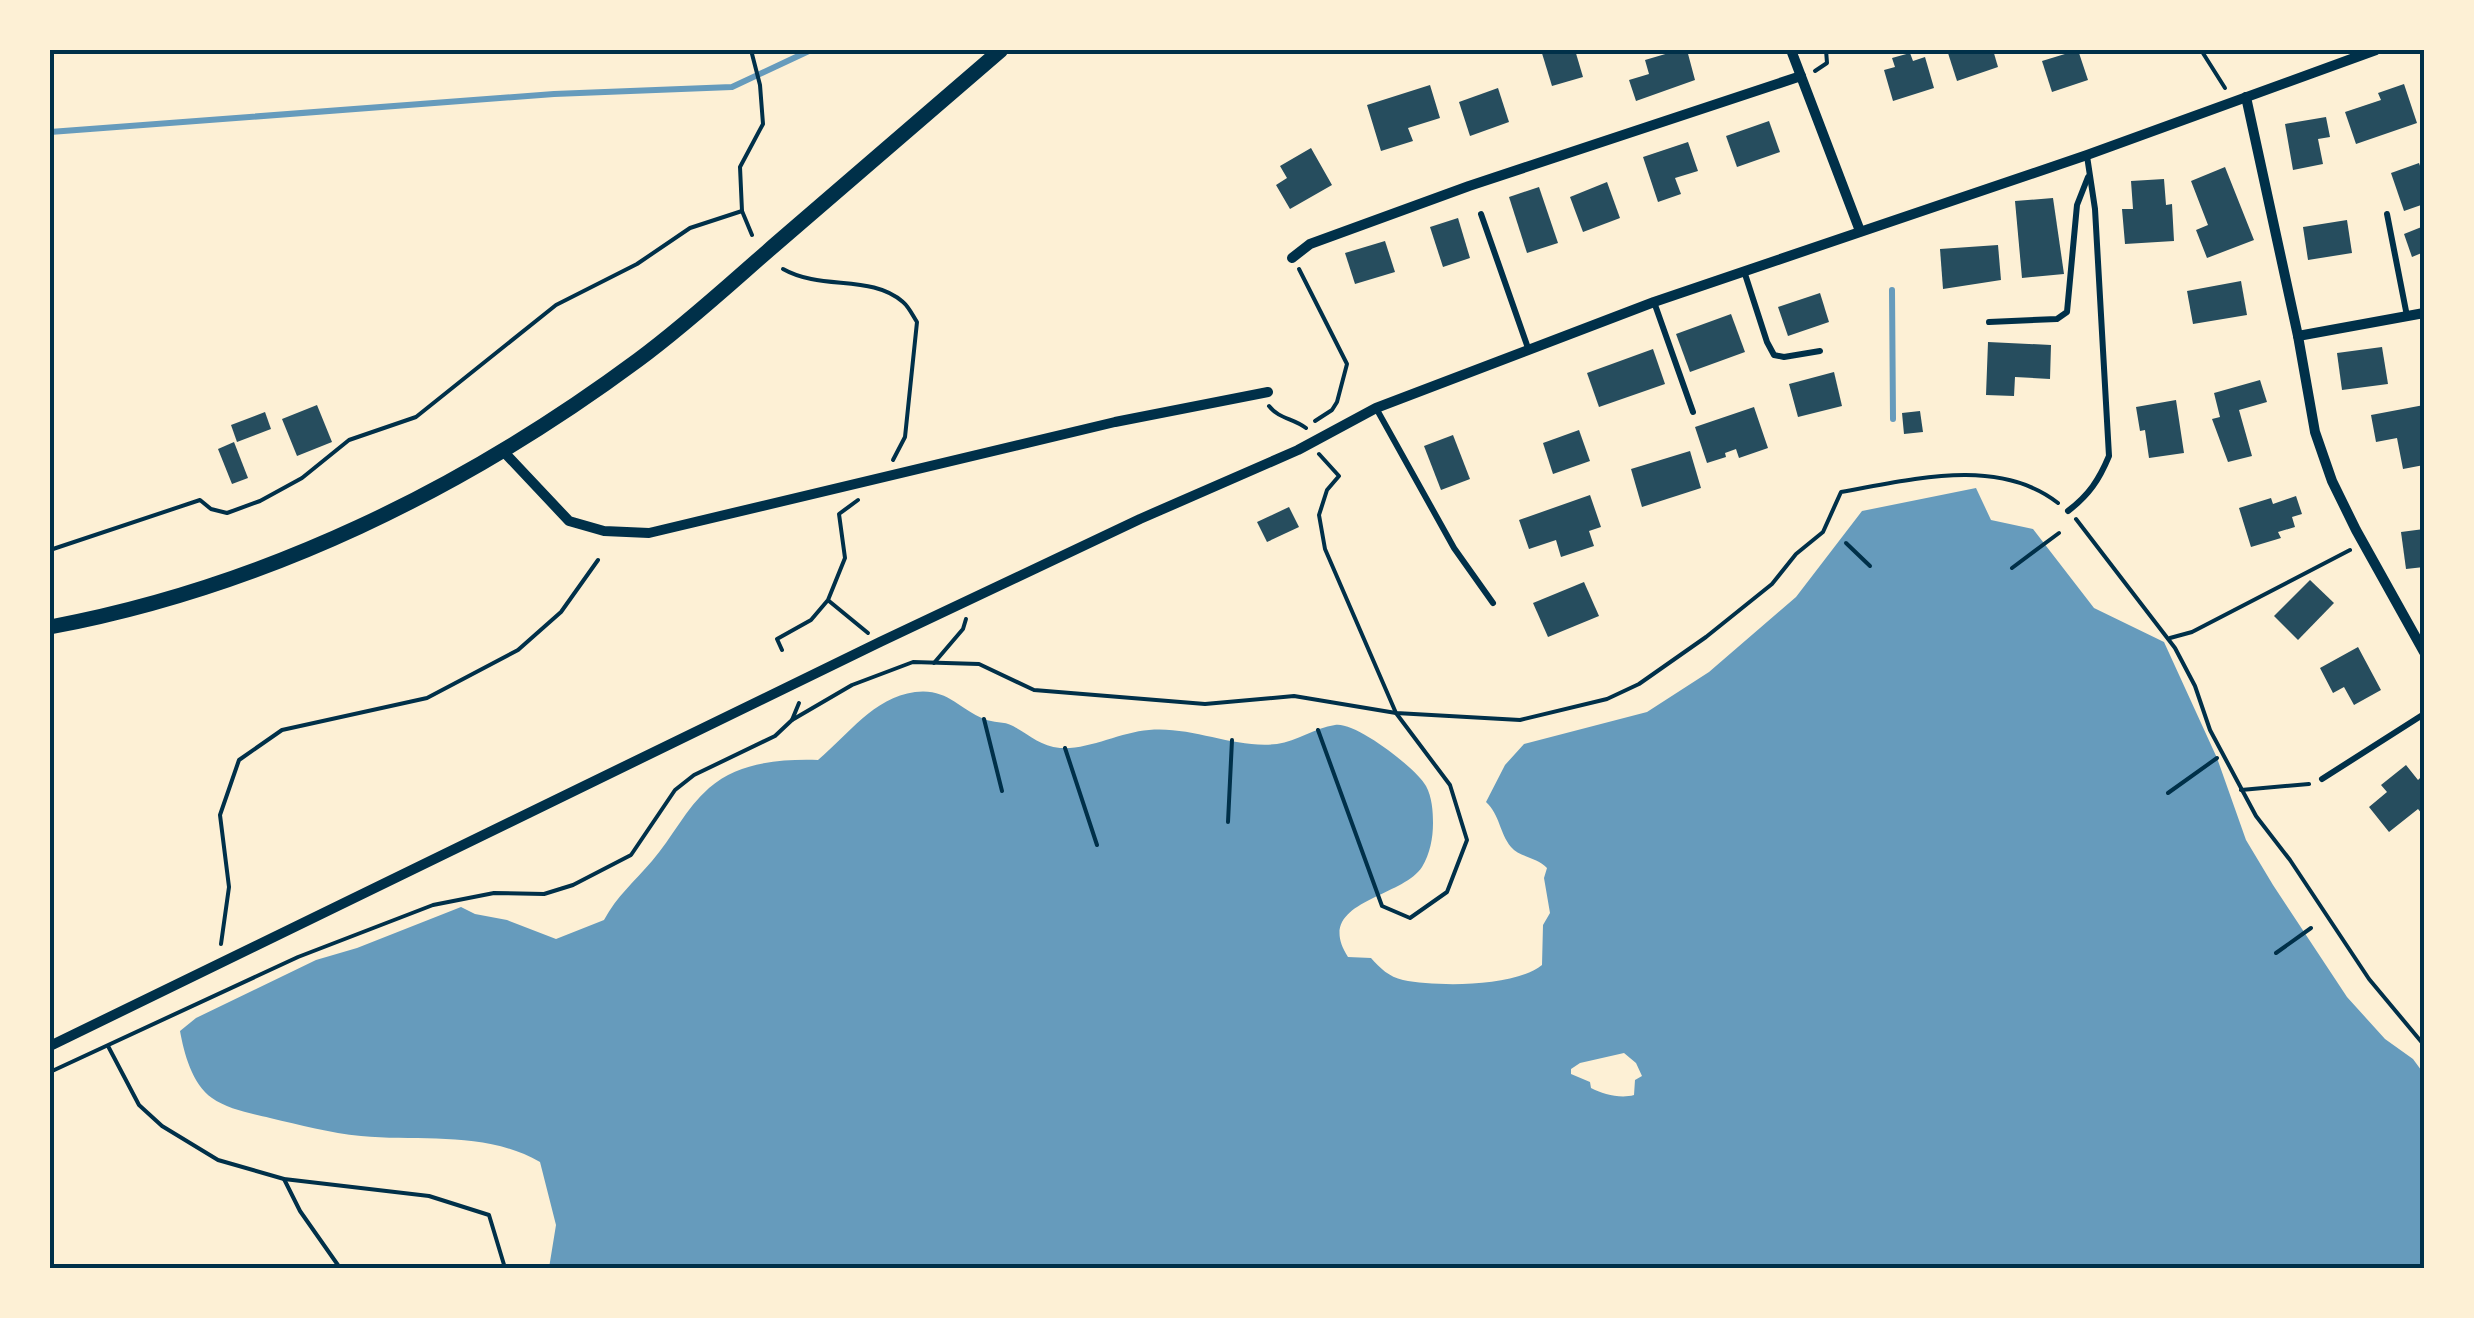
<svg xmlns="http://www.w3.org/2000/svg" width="2474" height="1318" font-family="Overpass,sans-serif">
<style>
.water{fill:#669bbc;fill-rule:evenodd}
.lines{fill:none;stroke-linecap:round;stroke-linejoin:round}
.stream{stroke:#669bbc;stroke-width:6}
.building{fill:#264d5e}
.path{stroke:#003049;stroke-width:4}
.service{stroke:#003049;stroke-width:6}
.minor{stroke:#003049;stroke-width:10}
.tertiary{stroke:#003049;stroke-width:15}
.neatline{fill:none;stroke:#003049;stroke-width:4}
</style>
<rect width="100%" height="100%" fill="#fdf0d5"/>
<!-- water -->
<path class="water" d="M1976 488 1991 520 2033 529 2094 608 2164 642 2217 758 2246 840 2273 885 2347 997 2385 1039 2413 1059 2424 1074V1268H549L556 1225 540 1162C484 1130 422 1142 361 1136 330 1133 300 1125 270 1118 253 1114 227 1109 212 1098 192 1084 184 1053 180 1031L196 1018 316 960 357 948 461 907 475 914 507 920 556 939 604 920C617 896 634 882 652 861 672 838 686 808 709 788 739 762 780 759 818 760 849 734 873 698 915 692 947 688 958 708 984 719 993 723 1004 721 1013 726 1030 735 1040 746 1060 748 1089 750 1120 732 1149 730 1192 726 1235 749 1277 744 1297 741 1315 728 1335 725 1355 721 1416 768 1426 786 1432 797 1433 811 1433 823 1433 838 1430 854 1422 867 1401 899 1312 901 1348 957L1371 958C1380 968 1389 977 1403 980 1438 987 1515 987 1542 965L1543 925 1550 913 1544 878 1547 868C1537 857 1519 857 1511 847 1499 832 1500 815 1486 802L1505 765 1524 744 1647 712 1709 672 1796 597 1862 511ZM1624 1053 1636 1063 1642 1076 1635 1080 1634 1095C1620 1099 1603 1094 1591 1088L1590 1082 1571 1074V1069L1580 1063Z"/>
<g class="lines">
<!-- stream -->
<g class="stream">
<path d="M50 132 554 94 732 87 811 50"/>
<path d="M1892 290 1893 419"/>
</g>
</g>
<!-- building -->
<g class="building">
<path d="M1541 50H1575L1583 77 1552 86Z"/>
<path d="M1679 50H1687L1695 80 1636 101 1629 80 1649 74 1645 60Z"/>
<path d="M1947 50H1993L1998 67 1957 81Z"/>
<path d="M2078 50 2088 80 2052 92 2042 61Z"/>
<path d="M1910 53 1913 61 1925 57 1934 88 1893 101 1884 70 1895 67 1892 58Z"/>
<path d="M2404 84 2417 123 2356 144 2345 112 2381 100 2378 93Z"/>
<path d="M1430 85 1440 118 1408 128 1413 141 1381 151 1367 105Z"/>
<path d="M1498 88 1509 122 1470 136 1459 102Z"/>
<path d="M2326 117 2330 137 2318 139 2323 164 2293 170 2285 124Z"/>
<path d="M1769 121 1780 152 1737 167 1726 136Z"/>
<path d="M1688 142 1698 171 1675 178 1681 194 1658 202 1643 157Z"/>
<path d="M1311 148 1332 185 1290 209 1276 185 1287 178 1280 166Z"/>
<path d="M2419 163 2424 177V204L2404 211 2391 173Z"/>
<path d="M2225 167 2254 240 2207 258 2196 230 2208 225 2191 181Z"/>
<path d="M2164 179 2166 205 2172 204 2174 241 2125 244 2122 209H2133L2131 181Z"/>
<path d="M1607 182 1620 218 1583 232 1570 197Z"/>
<path d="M1539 187 1558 243 1527 253 1509 197Z"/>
<path d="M2053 198 2064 274 2022 278 2015 201Z"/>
<path d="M1458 218 1470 258 1443 267 1430 227Z"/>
<path d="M2347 220 2352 253 2308 260 2303 227Z"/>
<path d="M2424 226V252L2412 257 2404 234Z"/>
<path d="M1385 241 1395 272 1355 284 1345 253Z"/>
<path d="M1998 245 2001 280 1943 289 1940 249Z"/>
<path d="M2241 281 2247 315 2193 324 2187 291Z"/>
<path d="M1820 293 1829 322 1788 336 1778 307Z"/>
<path d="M1731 314 1745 352 1690 372 1676 334Z"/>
<path d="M1988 342 2051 345 2050 379 2015 377 2014 396 1986 395Z"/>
<path d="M2382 347 2388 384 2342 390 2337 353Z"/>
<path d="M1653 349 1665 384 1599 407 1587 373Z"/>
<path d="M1834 372 1842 406 1798 417 1789 384Z"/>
<path d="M2260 380 2267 402 2239 410 2252 456 2228 462 2212 419 2220 417 2214 393Z"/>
<path d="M2176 400 2184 453 2149 458 2145 430 2140 431 2136 407Z"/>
<path d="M317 405 332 442 297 456 282 419Z"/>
<path d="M2424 405V465L2403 469 2397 438 2376 442 2371 415Z"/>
<path d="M1754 407 1768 448 1739 458 1736 449 1725 453 1726 457 1707 463 1695 427Z"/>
<path d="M1920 411 1923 432 1904 434 1902 413Z"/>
<path d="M265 412 271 429 237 442 231 425Z"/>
<path d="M1579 430 1590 461 1553 474 1543 443Z"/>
<path d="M1453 435 1470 479 1441 490 1424 446Z"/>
<path d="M234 442 248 478 232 484 218 449Z"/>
<path d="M1690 451 1701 488 1642 507 1631 469Z"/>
<path d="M1590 495 1601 527 1589 531 1594 546 1561 557 1556 540 1529 549 1519 520Z"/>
<path d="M2296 496 2302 514 2292 517 2295 527 2278 532 2281 538 2251 547 2239 508 2271 498 2273 504Z"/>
<path d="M1289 507 1299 527 1267 542 1257 522Z"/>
<path d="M2424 529V567L2406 569 2401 532Z"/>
<path d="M2310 580 2334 603 2298 640 2274 616Z"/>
<path d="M1584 582 1599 616 1548 637 1533 603Z"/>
<path d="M2358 647 2381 690 2354 705 2344 687 2333 693 2320 668Z"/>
<path d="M2406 765 2418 780 2424 774V816L2418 809 2389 832 2369 807 2387 792 2381 785Z"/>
</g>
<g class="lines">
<!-- path -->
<g class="path">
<path d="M751 50 760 85 763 124 740 167 742 211 752 235"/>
<path d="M2201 50 2225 88"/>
<path d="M1815 71 1827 63 1826 50"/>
<path d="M783 269C822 291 871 274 903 302 909 307 913 316 917 322L905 437 893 460"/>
<path d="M1299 269 1347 364 1337 402 1332 410 1315 421"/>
<path d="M1269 406C1279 419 1293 418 1306 428"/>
<path d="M2076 519 2175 648 2195 686 2210 730 2256 816 2290 860 2369 979 2424 1045"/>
<path d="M1846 543 1870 566"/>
<path d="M50 550 200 500 211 509 227 513 260 501 302 478 349 440 416 417 556 305 637 264 690 228 742 211"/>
<path d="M2012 568 2059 533"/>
<path d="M829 601 868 633"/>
<path d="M2170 638 2192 632 2350 550"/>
<path d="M782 650 777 639 811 620 828 600 845 558 839 514 858 500"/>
<path d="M934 663 963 629 966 619"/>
<path d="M984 719 1002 791"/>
<path d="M792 720 799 703"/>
<path d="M1318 730 1382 906 1410 918 1447 892 1467 840 1450 785 1396 713 1325 549 1319 515 1327 490 1339 476 1319 454"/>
<path d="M1065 748 1097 845"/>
<path d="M2241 790 2309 784"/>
<path d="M2168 793 2217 758"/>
<path d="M1228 822 1232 740"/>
<path d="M221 944 229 887 220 815 239 760 282 730 427 698 518 650 561 612 598 560"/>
<path d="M2276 953 2311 928"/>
<path d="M108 1046 139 1105 162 1126 218 1160 284 1179 429 1196 489 1215 505 1268"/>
<path d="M50 1072 298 957 433 905 494 893 544 894 573 885 631 855 675 790 694 775 775 736 792 720 852 685 913 662 979 664 1034 690 1205 704 1294 696 1396 713 1520 720 1607 699 1639 684 1706 637 1772 584 1796 554 1823 532 1841 492C1910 480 1998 456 2058 503"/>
<path d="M284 1179 300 1211 340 1268"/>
</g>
<!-- service -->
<g class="service">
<path d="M1481 214 1528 348"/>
<path d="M2387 214 2407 316"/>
<path d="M1744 271 1767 342 1774 355 1784 357 1820 351"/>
<path d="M1654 302 1693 412"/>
<path d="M1989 322 2057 319 2067 312 2077 205 2088 177"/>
<path d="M1376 408 1454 548 1493 603"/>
<path d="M2068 511C2089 495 2099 480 2109 456L2095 209 2087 156"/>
<path d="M2322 779 2424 714"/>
</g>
<!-- minor -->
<g class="minor">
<path d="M1791 50 1860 231"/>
<path d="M2246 97 2298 336 2315 432 2332 481 2356 530 2424 652"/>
<path d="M1292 258 1310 244 1469 186 1801 76"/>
<path d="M2298 336 2424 313"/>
<path d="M503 451 569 521 604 531 649 533 1115 422 1268 392"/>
<path d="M50 1046 880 642 1140 519 1298 450 1376 408 1654 302 2087 155 2376 50"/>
</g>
<!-- tertiary -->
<path class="tertiary" d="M50 627C264 587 464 489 638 360 687 324 732 282 777 243 852 179 926 114 1001 50"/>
</g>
<!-- border -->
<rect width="2474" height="1318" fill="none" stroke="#fdf0d5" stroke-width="105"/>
<rect x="52" y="52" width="2370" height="1214" class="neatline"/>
</svg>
